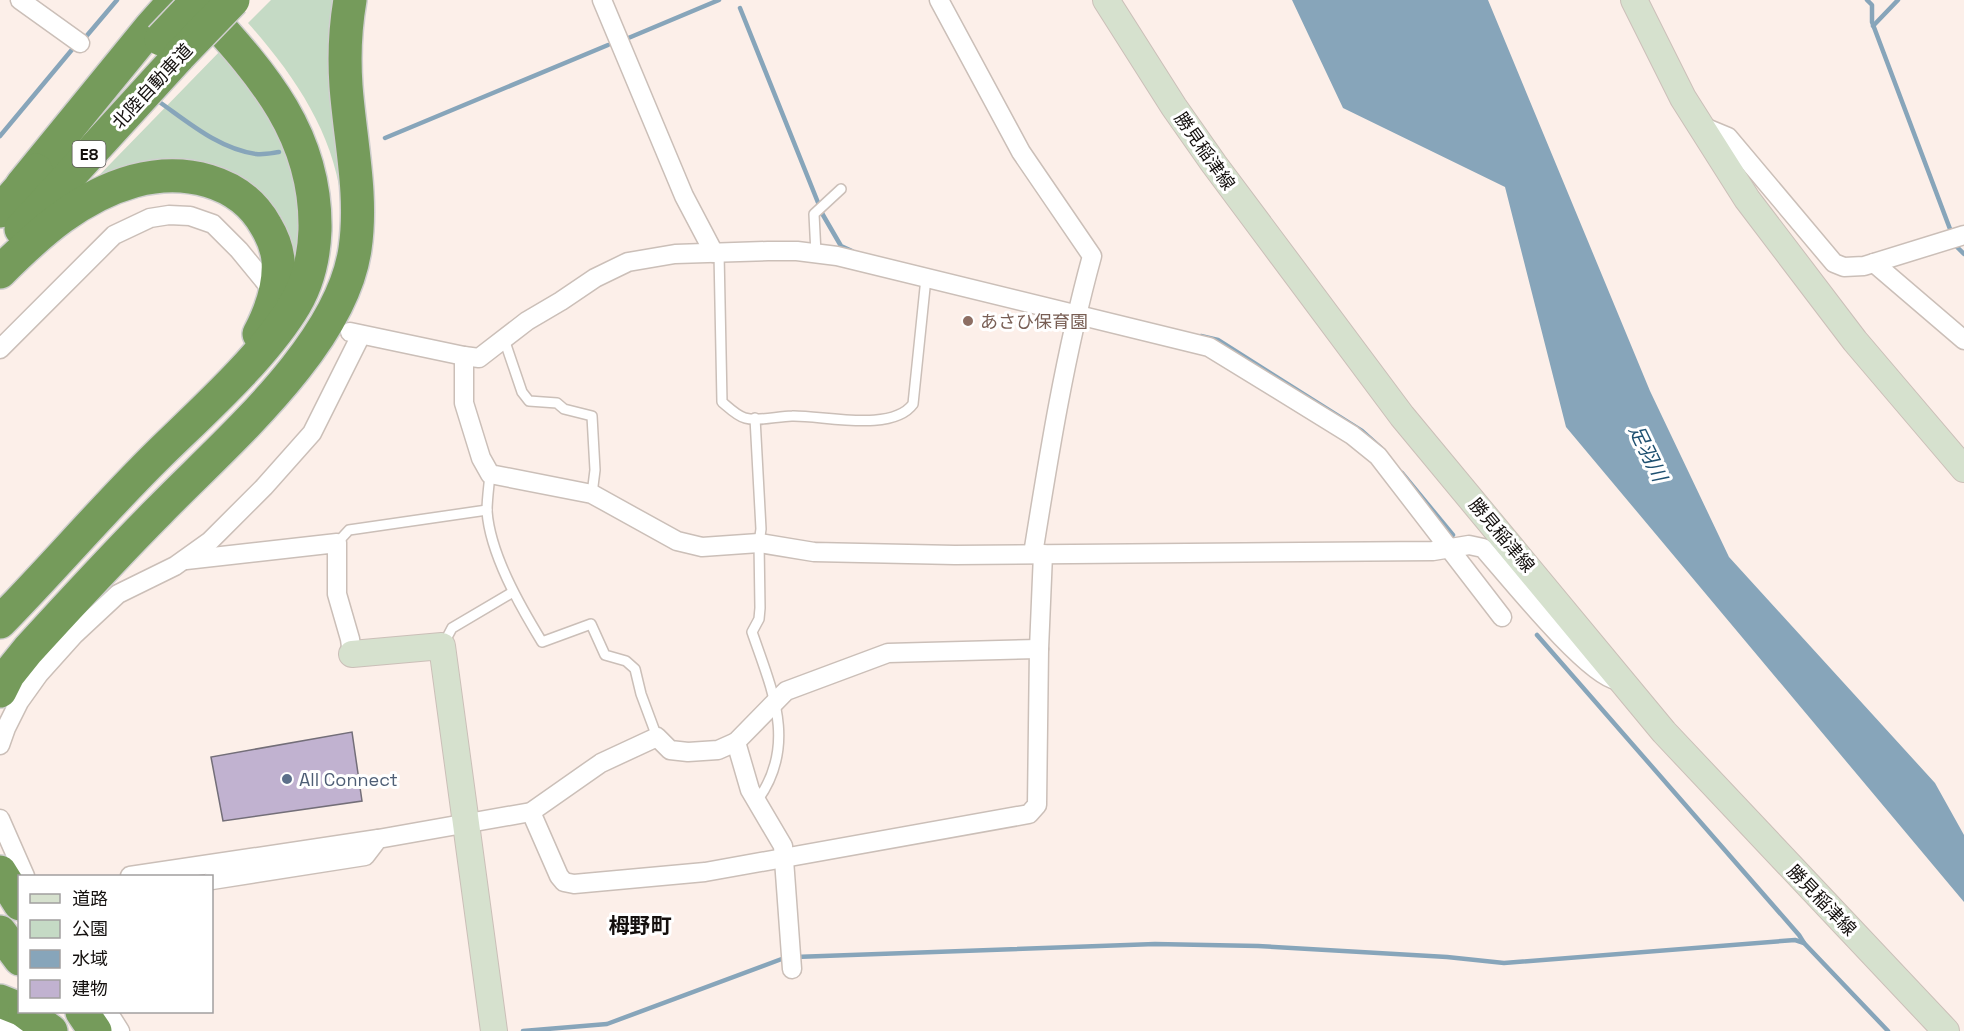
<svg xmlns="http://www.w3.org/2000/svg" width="1964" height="1031" font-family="'Space Grotesk','Noto Sans JP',sans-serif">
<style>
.green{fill:#c5dac5}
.water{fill:#87a5ba}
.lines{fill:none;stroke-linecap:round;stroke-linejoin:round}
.stream{stroke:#87a5ba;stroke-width:4.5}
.building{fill:#c1b2d0;stroke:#736e78;stroke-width:1.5}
.lane-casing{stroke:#cbbfb8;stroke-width:12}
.street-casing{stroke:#cbbfb8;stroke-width:21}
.secondary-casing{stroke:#cbbfb8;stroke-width:28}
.highway-casing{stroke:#d0cfcf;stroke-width:36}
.lane{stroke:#fff;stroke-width:9}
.street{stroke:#fff;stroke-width:18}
.secondary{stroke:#d6e1ce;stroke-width:26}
.highway{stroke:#759b5b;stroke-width:33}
.highway-bridge-casing{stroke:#d0cfcf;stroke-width:36;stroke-linecap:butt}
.highway-bridge{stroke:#759b5b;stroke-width:33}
.education-dot{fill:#8d6e63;stroke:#fff;stroke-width:2}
.service-dot{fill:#5c6f8a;stroke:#fff;stroke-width:2}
.labels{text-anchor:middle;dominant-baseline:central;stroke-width:6;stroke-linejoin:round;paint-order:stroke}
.shield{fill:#fff;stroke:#5a5856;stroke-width:1.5}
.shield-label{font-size:16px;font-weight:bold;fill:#14100e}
.street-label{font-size:18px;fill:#14100e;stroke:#fff}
.education-label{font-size:18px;fill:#785e54;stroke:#fff;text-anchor:start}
.service-label{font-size:18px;fill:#4e5e75;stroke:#fff;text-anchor:start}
.water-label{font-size:20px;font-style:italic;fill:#1f5171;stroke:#fff}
.quarter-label{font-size:21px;font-weight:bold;fill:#14100e;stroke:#fff}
</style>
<rect width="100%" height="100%" fill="#fcefe9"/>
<!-- green -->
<g class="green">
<path d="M271 0H345L340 22 337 71 352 201 353 233 337 291 330 288C336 267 343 243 343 221 343 213 341 205 341 198 332 130 293 74 248 23Z"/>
<path d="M224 47 291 146 307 250 287 269 227 179 77 198Z"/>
</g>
<!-- water -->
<path class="water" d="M1292 0H1488L1650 391 1729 557 1935 783 1964 835V902L1566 427 1505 187 1343 108Z"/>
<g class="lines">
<!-- stream -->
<g class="stream">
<path d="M1867 0 1872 5V22L1950 229"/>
<path d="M740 8 823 215 841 246 852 251"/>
<path d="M1873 26 1898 0"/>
<path d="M84 39 117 0"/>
<path d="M626 39 719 0"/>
<path d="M158 101C188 122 219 149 256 154 264 155 272 153 279 152"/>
<path d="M0 136 75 46"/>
<path d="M385 138 608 45"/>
<path d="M1957 247 1964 254"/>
<path d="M1201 336 1218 340 1362 431 1381 448"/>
<path d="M1402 473 1453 535"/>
<path d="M1537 635 1799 935 1804 943"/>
<path d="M795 957 1155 944 1258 946 1447 957 1504 963 1795 940 1804 943 1888 1031"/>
<path d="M523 1031 607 1024 787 957"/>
</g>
</g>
<!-- building -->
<path class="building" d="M352 732 362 801 223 821 211 757Z"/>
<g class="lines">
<!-- lane casing -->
<g class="lane-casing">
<g id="lane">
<path d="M719 253 722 402C728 407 737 416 745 418 758 422 778 416 792 416 822 415 892 433 913 404L926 278"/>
<path d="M816 254 814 214 841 189"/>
<path d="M504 339 522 392 529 401 557 403 564 409 592 416 595 470 592 494"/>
<path d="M755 418 761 529 759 543 760 608 759 619 752 632C772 690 798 745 757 801"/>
<path d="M490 474C489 486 487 499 487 511 490 554 520 606 542 642L591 624 605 655 626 661 635 669 641 694 657 737"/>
<path d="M337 543 349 530 487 510"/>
<path d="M443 645 452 628 513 592"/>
</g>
</g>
<!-- street casing -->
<g class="street-casing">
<g id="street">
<path d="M20 0 80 43"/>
<path d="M602 0 684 196 714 253"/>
<path d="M939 0 1021 152 1092 256C1065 354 1049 454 1033 554"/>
<path d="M1699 125 1728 137 1834 263 1844 267 1864 266 1964 235"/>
<path d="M1874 263 1964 340"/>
<path d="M350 332 464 356 479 358 527 321 561 301 595 278 628 262 675 254 768 251H797L837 256 1209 347 1352 435 1378 456 1502 617"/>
<path d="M0 349 114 235 150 218 169 215 190 216 213 224 239 250 266 283"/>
<path d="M464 356V403L481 458 490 474 592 494 677 541 702 547 759 543 814 552 955 555 1433 551 1469 545 1483 548C1507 575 1587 675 1616 680"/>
<path d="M186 560 337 543V594L350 639 352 654"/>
<path d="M736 742 750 790 783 846 792 969"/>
<path d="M0 745 6 728 19 702 39 674 74 635 118 594 175 566 210 541 264 487 312 433 361 335"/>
<path d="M531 812 559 876 564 882 574 884 705 872 1029 814 1037 805 1039 649 1043 554"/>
<path d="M0 819 25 876"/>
<path d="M130 876 378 839"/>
<path d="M212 880 365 856 378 839 531 812 601 763 657 737 670 750 688 752 718 750 736 742 786 691 888 653 1039 649"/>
<path d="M108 1012 120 1031"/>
<path d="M0 1022 17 1031"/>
</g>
</g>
<!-- secondary casing -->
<g class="secondary-casing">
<g id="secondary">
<path d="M1106 0 1174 107 1214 164 1402 416 1664 732 1946 1031"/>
<path d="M1634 0 1683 98 1747 199 1855 341 1964 469"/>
<path d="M352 654 442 646 494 1031"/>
</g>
</g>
<!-- highway casing -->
<g class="highway-casing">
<g id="highway">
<path d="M22 185 151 27 175 0"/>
<path d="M0 211 36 170"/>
<path d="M21 229 179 56"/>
<path d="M0 272C39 233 80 196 134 181 183 168 240 179 266 226 272 236 277 249 278 260 280 287 271 311 259 334"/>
<path d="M0 622C54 567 104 508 159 454 202 412 259 361 291 311 307 287 314 258 315 230 317 130 257 69 195 0"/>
<path d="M0 691 8 675 28 650C71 603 114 556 159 511 225 443 341 346 355 249 363 195 350 140 346 86 344 57 345 29 350 0"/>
<path d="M0 872 20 904"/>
<path d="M0 932 20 959"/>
<path d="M0 1001 20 1009"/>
<path d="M25 1012 51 1031"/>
<path d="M82 1012 95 1031"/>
</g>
</g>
<!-- lane -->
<use href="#lane" class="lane"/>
<!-- street -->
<use href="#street" class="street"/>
<!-- secondary -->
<use href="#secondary" class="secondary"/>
<!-- highway -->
<use href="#highway" class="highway"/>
<!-- highway-bridge casing -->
<g class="highway-bridge-casing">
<g id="highway-bridge">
<path d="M161 39 198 0"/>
<path d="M179 56 233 0"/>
</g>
</g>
<!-- highway-bridge -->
<use href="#highway-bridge" class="highway-bridge"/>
</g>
<!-- markers -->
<circle class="education-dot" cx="968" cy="321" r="6"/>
<circle class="service-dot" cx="287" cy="779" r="6"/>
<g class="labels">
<!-- shield labels -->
<rect class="shield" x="72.5" y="141" width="33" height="26" rx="4.5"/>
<g class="shield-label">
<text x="89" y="154">E8</text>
</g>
<!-- street labels -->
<g class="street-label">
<text transform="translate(152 86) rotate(-47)">北陸自動車道</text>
<text transform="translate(1205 151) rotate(55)">勝見稲津線</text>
<text transform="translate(1502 535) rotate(50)">勝見稲津線</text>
<text transform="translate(1822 900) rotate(46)">勝見稲津線</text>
</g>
<!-- education labels -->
<g class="education-label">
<text x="980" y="321">あさひ保育園</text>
</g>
<!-- service labels -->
<g class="service-label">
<text x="299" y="779">All Connect</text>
</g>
<!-- water labels -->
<g class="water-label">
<text transform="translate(1648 453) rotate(64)">足羽川</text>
</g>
<!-- quarter labels -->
<g class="quarter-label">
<text x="640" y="925">栂野町</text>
</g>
</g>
<!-- legend -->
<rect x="18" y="875" width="195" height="138" fill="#ffffff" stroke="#a19f9f" stroke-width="1.5"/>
<rect x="30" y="894" width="30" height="9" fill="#d6e1ce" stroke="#a19f9f" stroke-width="1.5"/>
<text x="72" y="905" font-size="18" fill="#14100e">道路</text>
<rect x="30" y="920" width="30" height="18" fill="#c5dac5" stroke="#a19f9f" stroke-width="1.5"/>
<text x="72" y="935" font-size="18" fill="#14100e">公園</text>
<rect x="30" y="950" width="30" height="18" fill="#87a5ba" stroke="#a19f9f" stroke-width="1.5"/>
<text x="72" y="965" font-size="18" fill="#14100e">水域</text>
<rect x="30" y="980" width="30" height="18" fill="#c1b2d0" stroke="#a19f9f" stroke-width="1.5"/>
<text x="72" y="995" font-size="18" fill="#14100e">建物</text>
</svg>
